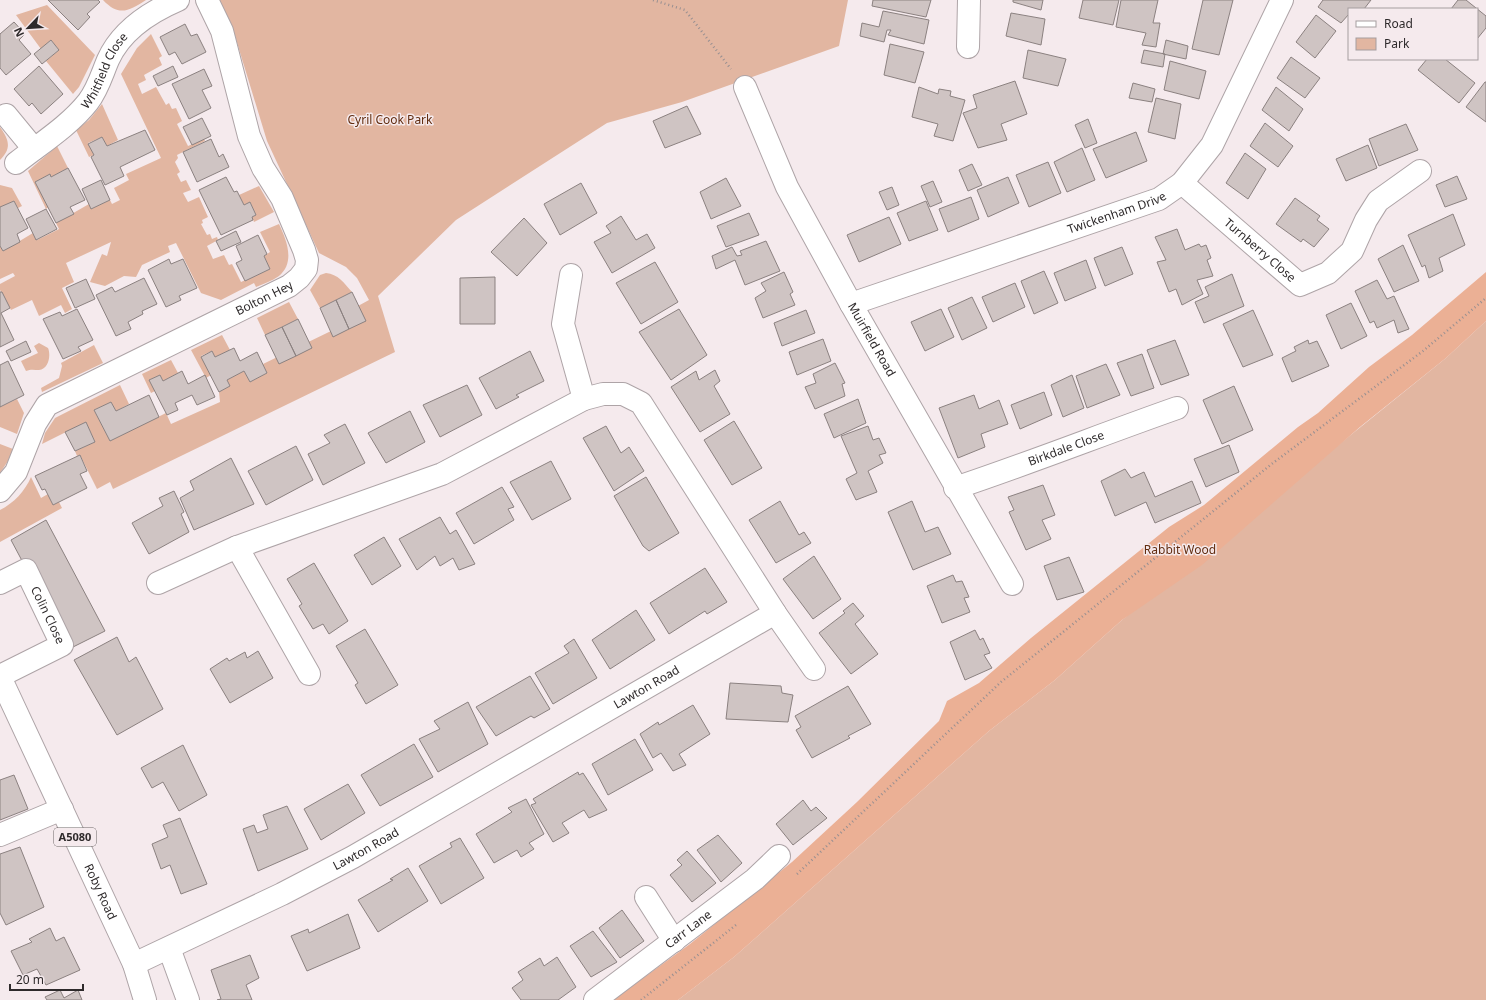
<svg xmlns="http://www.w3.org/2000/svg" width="1486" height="1000" font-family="'Noto Sans',sans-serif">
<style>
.green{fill:#e2b6a1}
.forest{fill:#ebb095}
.building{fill:#cfc4c3;stroke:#8b8180}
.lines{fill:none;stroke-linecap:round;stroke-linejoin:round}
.street-casing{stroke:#aea4a7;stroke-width:24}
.primary-casing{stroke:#aea4a7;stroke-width:24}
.path{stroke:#978f91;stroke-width:2.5;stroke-dasharray:1 3;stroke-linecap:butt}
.street{stroke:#fff;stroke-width:22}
.primary{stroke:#fff;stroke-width:22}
.labels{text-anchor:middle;stroke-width:3;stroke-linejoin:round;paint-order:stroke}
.shield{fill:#f5eaed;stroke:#6a6465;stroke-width:1}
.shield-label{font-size:11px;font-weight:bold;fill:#2e2a2b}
.street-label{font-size:12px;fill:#2e2a2b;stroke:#f5eaed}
.park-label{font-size:12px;fill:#622d10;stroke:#f5eaed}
</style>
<rect width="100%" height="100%" fill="#f5eaed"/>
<path class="green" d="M103 0H146C129 11 119 17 103 0Z
M219 0H848L839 46 682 102 607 123 456 220 378 296 395 352 113 489 110 482 97 489 80 455 77 456 75 451 95 442 86 422 42 444 45 433 55 418 120 385 129 404 116 411 111 402 94 410 110 441 166 413 171 424 220 402 219 392 230 386 227 380 244 371 250 382 267 373 263 364 331 331 358 306 369 300 357 278 346 267 319 253 267 141 235 36Z
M47 5 95 55 79 87 73 94 46 61 59 50 51 40 41 49 16 15Z
M151 34 162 56 159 58 162 65 144 75 146 80 138 84 142 94 156 87 166 105 169 103 172 109 176 108 182 121 177 124 188 146 204 139 205 141 177 155 178 158 175 162 180 172 177 174 181 182 186 180 191 190 183 193 188 202 199 197 208 217 202 220 203 223 201 224 207 235 210 234 212 239 217 237 218 240 207 246 213 259 224 255 229 265 232 264 241 282 270 269 264 256 270 252 260 232 279 224C286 239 296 262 279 276 272 281 263 284 256 287L254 283 221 300 201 293 176 243 168 246 170 252 142 265 136 277 124 276 105 286 90 282 102 254 107 256 111 242 66 263 74 282 62 288 72 309 65 313 61 305 39 316 32 300 11 310 0 290V284L15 276 13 273 0 279V246L3 251 33 233 37 240 59 229 56 223 89 204 91 209 110 200 112 204 120 200 114 188 129 180 126 174 161 158 121 74 137 48Z
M102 104 118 140 107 146 102 137 88 143 94 155 89 157 76 130 89 120Z
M0 127C9 140 12 148 0 160Z
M57 146 68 168 51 177 50 174 35 182 49 207 46 209 28 171Z
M0 185 12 188 22 206 18 208 14 201 0 208Z
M259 186 274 212 254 222 252 217 256 215 250 202 244 205 239 195Z
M326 273C338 274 344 283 352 292L320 308 310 290 320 275Z
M289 302 298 319 265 335 257 318Z
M1486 321V1000H678L734 957 989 731 1055 680 1122 620 1446 358Z
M222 335 230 350 215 357 212 351 201 356 211 375 206 378 191 350Z
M39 343 48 348C51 355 49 369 39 370 34 370 31 369 26 371L21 361 38 353 34 346Z
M94 345 103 363 42 392 41 388 59 378 62 366 61 363Z
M171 360 178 373 163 381 160 375 149 380 155 391 151 393 142 374Z
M17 399 24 413 17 434 0 427V407Z
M0 444 13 449 8 461 0 473Z
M31 477 41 498 48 494 53 505 59 502 62 508 0 542V510C14 503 25 491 31 477Z"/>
<path class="forest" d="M1486 272V321L1446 358 1360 427 1202 565 1122 620 1055 680 989 731 734 957 678 1000H613L690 944 792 862 857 802 939 721 947 701 979 683 1031 638 1169 527 1204 505 1298 427 1318 413 1369 367 1412 335Z"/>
<path class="building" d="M48 0H98L100 2 87 14 90 17 78 30Z
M873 0H931L926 17 872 6Z
M1013 0H1043L1041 10 1013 2Z
M1083 0H1119L1113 25 1079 18Z
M1121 0H1158L1153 23H1160L1156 47 1142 45 1146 33 1116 27Z
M1203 0H1233L1219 55 1192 49Z
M1323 0H1371L1364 9H1349V14L1341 23 1318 7Z
M1458 0H1466L1486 16V28L1477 39V9H1451Z
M883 11 929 20 924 44 888 35 891 30H887L884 42 860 36 862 23 879 27Z
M1011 13 1045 19 1041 45 1006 36Z
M1316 15 1336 31 1315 58 1296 42Z
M14 22 25 34 19 40 31 54 6 75 0 68V34Z
M185 24 191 36 197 34 206 52 182 64 175 52 169 55 160 37Z
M51 40 59 50 42 64 34 54Z
M1166 40 1188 46 1186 59 1163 54Z
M890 44 924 52 915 83 884 75Z
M1028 50 1066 59 1058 86 1023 78Z
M1144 50 1165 54 1163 67 1141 63Z
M1291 57 1320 78 1305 98 1277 78Z
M1427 59H1445L1475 83 1459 103 1418 70Z
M1170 61 1206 71 1199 99 1164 90Z
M39 66 63 94 41 114 32 103 29 106 14 89Z
M173 66 178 77 158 86 153 76Z
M204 69 212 86 202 90 211 108 189 119 172 84Z
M1015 81 1027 114 1001 124 1007 140 978 148 963 113 977 108 973 95Z
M1485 82H1486V122L1466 107Z
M1133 83 1155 89 1152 102 1129 98Z
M919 87 938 94 939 89 951 91 950 96 965 100 953 141 934 136 938 124 912 117Z
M1276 87 1303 109 1289 131 1262 110Z
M1156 98 1181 104 1175 139 1148 132Z
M687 106 701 134 665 148 653 121Z
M202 118 211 136 192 145 183 127Z
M1088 119 1097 143 1085 148 1075 125Z
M1265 123 1293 146 1278 167 1250 146Z
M1406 124 1418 150 1379 166 1369 139Z
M145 130 155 150 120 167 124 176 105 185 91 157 94 155 88 144 102 137 107 146Z
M1136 132 1147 161 1106 178 1093 149Z
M211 139 219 157 223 154 229 167 197 182 183 152Z
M1368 145 1377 168 1346 181 1336 159Z
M1082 148 1095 180 1067 192 1054 162Z
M1245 153 1266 169 1248 199 1226 183Z
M1048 162 1061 193 1029 207 1016 175Z
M972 164 982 185 968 191 959 170Z
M68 168 85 200 70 207 74 214 56 223 35 182 50 174 51 177Z
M1457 176 1467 199 1445 207 1436 185Z
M226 177 234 192 237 191 244 205 250 202 256 215 252 217 253 220 221 235 199 190Z
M1008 177 1019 203 988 217 977 190Z
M726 178 741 206 711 219 700 192Z
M101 180 110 200 91 209 82 189Z
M933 181 942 202 930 207 921 186Z
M581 183 597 213 560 235 544 204Z
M892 187 899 205 887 210 879 192Z
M971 197 979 219 948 232 939 209Z
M1295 198 1320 216 1317 220 1329 229 1314 247 1303 239 1301 242 1276 224Z
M14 201 28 228 17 234 20 242 3 251 0 246V207Z
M926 201 938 230 909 241 897 213Z
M46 209 57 229 36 240 26 219Z
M749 213 759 235 726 247 717 226Z
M1453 214 1465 245 1439 258 1443 271 1429 278 1425 265 1422 267 1408 235Z
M621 216 636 240 647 234 655 248 612 273 594 242 611 233 606 226Z
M889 217 901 244 859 262 847 235Z
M524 218 547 243 517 276 491 252Z
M1177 229 1185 250 1199 244 1201 247 1206 245 1211 258 1207 260 1213 276 1197 280 1203 294 1182 305 1176 289 1169 292 1157 262 1166 260 1155 237Z
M236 231 241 242 221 251 216 241Z
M258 235 267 254 264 256 270 269 245 281 236 263 242 260 236 246Z
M766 241 780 271 745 285 735 260 716 269 712 256 732 247 737 256 742 255 740 251Z
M1403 245 1419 281 1394 292 1378 259Z
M1122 247 1133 274 1105 286 1094 258Z
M169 259 171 264 183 259 197 288 179 296 181 300 166 307 148 270Z
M1086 260 1096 288 1065 301 1054 273Z
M655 262 678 302 641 324 616 283Z
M1044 271 1058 303 1034 314 1021 281Z
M784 272 793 292 790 294 795 305 763 318 755 298 766 291 761 283Z
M1232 274 1244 306 1204 323 1195 302 1209 296 1205 287Z
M495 277V324H460V278Z
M144 278 157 304 142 311 143 314 128 322 131 329 116 336 96 295 112 287 115 292Z
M86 279 95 299 75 308 66 288Z
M1377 280 1387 299 1394 296 1409 329 1398 333 1394 320 1377 328 1374 321 1370 323 1355 291Z
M1015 283 1025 307 993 322 982 297Z
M0 292H2L10 308 1 313 14 340 0 347Z
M352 292 366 321 349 329 336 300Z
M972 297 987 328 962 340 948 308Z
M336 300 349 329 333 337 320 308Z
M1351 303 1367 336 1341 349 1326 315Z
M77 309 93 340 78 347 81 351 63 359 43 319 60 312 62 316Z
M679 309 707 355 671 380 639 332Z
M941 309 954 337 925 351 911 322Z
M806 310 815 333 782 346 774 323Z
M1253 310 1273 355 1243 367 1223 324Z
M298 319 312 348 296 356 282 327Z
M282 327 296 356 279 364 265 335Z
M823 339 831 361 797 375 789 352Z
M1175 340 1189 375 1161 385 1147 350Z
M1308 340 1309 344 1317 341 1329 366 1292 382 1282 358 1296 351 1294 347Z
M26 341 31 352 11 361 6 351Z
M234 348 240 361 257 352 267 373 250 382 244 371 227 380 230 386 219 392 201 357 212 351 215 357Z
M530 351 544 381 516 395 519 397 496 409 479 378Z
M1142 354 1154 388 1131 396 1117 363Z
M8 361 24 395 0 407V365Z
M835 363 845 383 842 384 845 396 815 409 805 387 816 383 813 374Z
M1106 364 1120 395 1087 408 1076 376Z
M715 370 720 381 714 386 730 414 700 432 671 387 696 371 699 380Z
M182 371 188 384 205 375 215 397 197 405 192 395 175 403 178 410 167 415 149 380 160 375 163 381Z
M1072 375 1084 408 1063 417 1051 385Z
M467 385 482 415 440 437 423 405Z
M1234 386 1253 430 1222 444 1203 400Z
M1044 392 1052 415 1020 429 1011 405Z
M149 395 159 417 110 441 94 410 111 402 116 411Z
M974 395 979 409 999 400 1008 424 981 434 985 447 958 458 939 408Z
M858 399 866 423 834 438 824 414Z
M410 411 425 442 386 463 368 433Z
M734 421 762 468 732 485 704 440Z
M86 422 95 442 75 451 65 432Z
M345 424 365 463 323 485 308 454 330 443 324 435Z
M606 426 621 453 629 447 644 471 614 491 583 438Z
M868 426 873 440 879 438 886 453 879 455 883 463 868 471 877 492 856 500 846 479 857 473 841 436Z
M1229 445 1239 472 1206 487 1194 459Z
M296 446 313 480 266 505 248 471Z
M80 455 87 471 80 474 87 488 53 505 45 489 42 490 35 476Z
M231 458 254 504 194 530 180 498 194 490 190 481Z
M551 461 571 499 532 520 510 482Z
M1125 469 1131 478 1144 472 1155 497 1192 481 1201 503 1155 523 1146 502 1115 516 1101 481Z
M646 477 679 533 649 551 643 546 614 496Z
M1043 485 1055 515 1042 520 1051 539 1026 550 1009 512 1014 510 1008 497Z
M502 487 514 507 508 509 514 520 474 544 456 513Z
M174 491 184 512 181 514 189 532 149 554 132 523 163 506 159 498Z
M780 501 799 535 804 532 811 543 776 563 749 520Z
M912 501 925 532 938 527 951 554 913 570 888 512Z
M440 517 450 534 456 530 475 564 459 570 453 558 440 566 435 556 417 570 399 539Z
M46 520 105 631 69 649 11 540Z
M384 537 401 566 372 585 354 555Z
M814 556 841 599 813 619 783 579Z
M1069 557 1084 592 1057 600 1044 566Z
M314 563 348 621 329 634 323 624 313 629 299 606 302 604 287 579Z
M705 568 727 602 707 614 705 611 669 634 650 603Z
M953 575 956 582 962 581 969 597 964 598 970 612 942 623 927 586Z
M853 603 864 616 855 624 878 654 851 674 819 633 845 613 843 611Z
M636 610 655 640 610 669 592 640Z
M365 629 398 685 366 704 355 685 358 683 336 646Z
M975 630 980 640 983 638 990 653 984 655 992 668 965 680 950 642Z
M117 637 129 662 136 657 163 709 117 735 74 660Z
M574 639 597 678 553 704 535 673 569 653 564 646Z
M258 651 273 678 230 703 210 669 227 658 229 661 245 652 247 658Z
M530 676 550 709 534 718 531 716 496 736 476 707Z
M730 683 781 686 782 693 793 695 788 722 726 719Z
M848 686 871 724 848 736 850 738 812 758 796 730 801 727 795 716Z
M468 702 488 744 438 772 419 739 440 729 434 721Z
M693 705 710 734 679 754 686 765 673 771 661 753 653 758 640 734 658 722 659 725Z
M635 739 653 770 608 795 592 764Z
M414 744 433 777 380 806 361 775Z
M183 745 207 795 179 811 163 782 152 788 141 768Z
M578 772 579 775 583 773 607 810 589 818 584 810 562 823 569 833 553 842 531 805 536 803 533 799Z
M14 775 28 809 0 820V780Z
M348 784 365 813 321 840 304 809Z
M526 799 544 834 529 843 534 849 521 857 517 850 494 863 476 834 512 812 508 808Z
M803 800 811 811 816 807 827 818 793 845 776 824Z
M287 806 308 849 258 871 243 829 254 825 257 833 268 829 263 815Z
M180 818 207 884 181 894 170 865 161 869 152 844 168 837 163 825Z
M718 835 742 863 721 882 697 850Z
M460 838 484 878 441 904 419 866 452 847 450 843Z
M20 847 44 907 6 925 0 913V854Z
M687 851 716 883 692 902 670 875 682 865 677 860Z
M408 868 428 901 378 932 358 900 393 880 390 879Z
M622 910 644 941 620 958 599 928Z
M348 914 360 948 307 971 291 936 308 929 309 933Z
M50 928 56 941 64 937 80 970 46 985 37 969 23 975 11 951 32 942 29 939Z
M593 931 617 962 591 977 570 946Z
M250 955 259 978 246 985 252 1000H217L221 999 211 970Z
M557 957 576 987 558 1000H521L512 988 523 980 518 972 540 958 544 966Z
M60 990 64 998 78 990 82 1000H47L45 997Z"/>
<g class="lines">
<defs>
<g id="street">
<path d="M968 47 969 0"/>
<path id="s1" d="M745 87 787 187 851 304 1012 584"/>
<path d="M6 115 34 149"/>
<path id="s2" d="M16 163C40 144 69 126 88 102 98 89 102 74 108 60 121 31 150 12 178 0"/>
<path id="s3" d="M1182 183 1300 285 1328 273 1352 251 1366 220 1378 201 1420 171"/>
<path id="s4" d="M851 304 1159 199 1182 183 1212 145 1282 0"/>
<path id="s5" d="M955 488C1030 463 1103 434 1177 408"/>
<path id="s6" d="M0 491 16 472 35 424 47 405 289 286 299 278 306 269 307 260 304 250 282 198 263 168 249 136 222 31 207 0"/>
<path d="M237 547 309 674"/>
<path id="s7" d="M0 583 26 570 62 645 0 676"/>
<path d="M158 583 237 547 442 474 584 399"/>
<path d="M775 613 814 669"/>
<path d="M0 835 62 809"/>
<path d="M646 897 674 941"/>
<path d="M169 948 188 1000"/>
<path id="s8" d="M134 964 282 894 353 857 775 613 641 403 623 394H603L584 399 563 324 571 275"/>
<path id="s9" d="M595 1000 755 879 779 856"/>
</g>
<g id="primary">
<path id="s10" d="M0 677 134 964 145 1000"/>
</g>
</defs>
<use href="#street" class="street-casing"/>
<use href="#primary" class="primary-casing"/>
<path class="path" d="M653 0 685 10 731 69
M797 874 1001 682 1273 463 1423 351 1486 298
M641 1000 736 925"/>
<use href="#street" class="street"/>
<use href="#primary" class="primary"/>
</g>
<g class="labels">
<rect class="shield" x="54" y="828" width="42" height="18" rx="3"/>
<g class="shield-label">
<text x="75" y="841">A5080</text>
</g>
<g class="street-label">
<text dy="4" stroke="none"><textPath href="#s2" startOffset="130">Whitfield Close</textPath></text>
<text dy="4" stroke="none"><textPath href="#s4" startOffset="281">Twickenham Drive</textPath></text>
<text dy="4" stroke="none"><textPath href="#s3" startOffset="103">Turnberry Close</textPath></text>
<text dy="4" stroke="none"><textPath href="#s6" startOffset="341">Bolton Hey</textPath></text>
<text dy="4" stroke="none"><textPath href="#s1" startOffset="283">Muirfield Road</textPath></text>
<text dy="4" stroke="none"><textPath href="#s5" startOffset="118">Birkdale Close</textPath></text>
<text dy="4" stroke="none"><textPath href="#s7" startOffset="79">Colin Close</textPath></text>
<text dy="4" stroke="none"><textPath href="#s8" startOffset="583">Lawton Road</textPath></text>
<text dy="4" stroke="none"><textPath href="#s8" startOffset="259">Lawton Road</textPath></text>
<text dy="4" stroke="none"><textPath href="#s10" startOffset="237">Roby Road</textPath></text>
<text dy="4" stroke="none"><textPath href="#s9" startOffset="117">Carr Lane</textPath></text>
</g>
<g class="park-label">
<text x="390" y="124">Cyril Cook Park</text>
<text x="1180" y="554">Rabbit Wood</text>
</g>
</g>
<rect x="1348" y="8" width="130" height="52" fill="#f5eaed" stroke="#a59d9f"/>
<rect x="1356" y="21" width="20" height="6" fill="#ffffff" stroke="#a59d9f"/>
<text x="1384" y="28" font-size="12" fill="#2e2a2b">Road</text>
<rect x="1356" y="38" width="20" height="12" fill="#e2b6a1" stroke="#a59d9f"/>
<text x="1384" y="48" font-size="12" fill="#2e2a2b">Park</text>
<g transform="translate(28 28) rotate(245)" stroke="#f5eaed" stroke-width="3" paint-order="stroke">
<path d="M0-3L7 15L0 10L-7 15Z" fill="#2e2a2b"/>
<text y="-6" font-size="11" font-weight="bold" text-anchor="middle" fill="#2e2a2b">N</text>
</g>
<path d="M10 984v6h73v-6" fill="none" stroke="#2e2a2b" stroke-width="2"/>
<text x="16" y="984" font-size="12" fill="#2e2a2b" stroke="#f5eaed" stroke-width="3" paint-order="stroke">20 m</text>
</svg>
